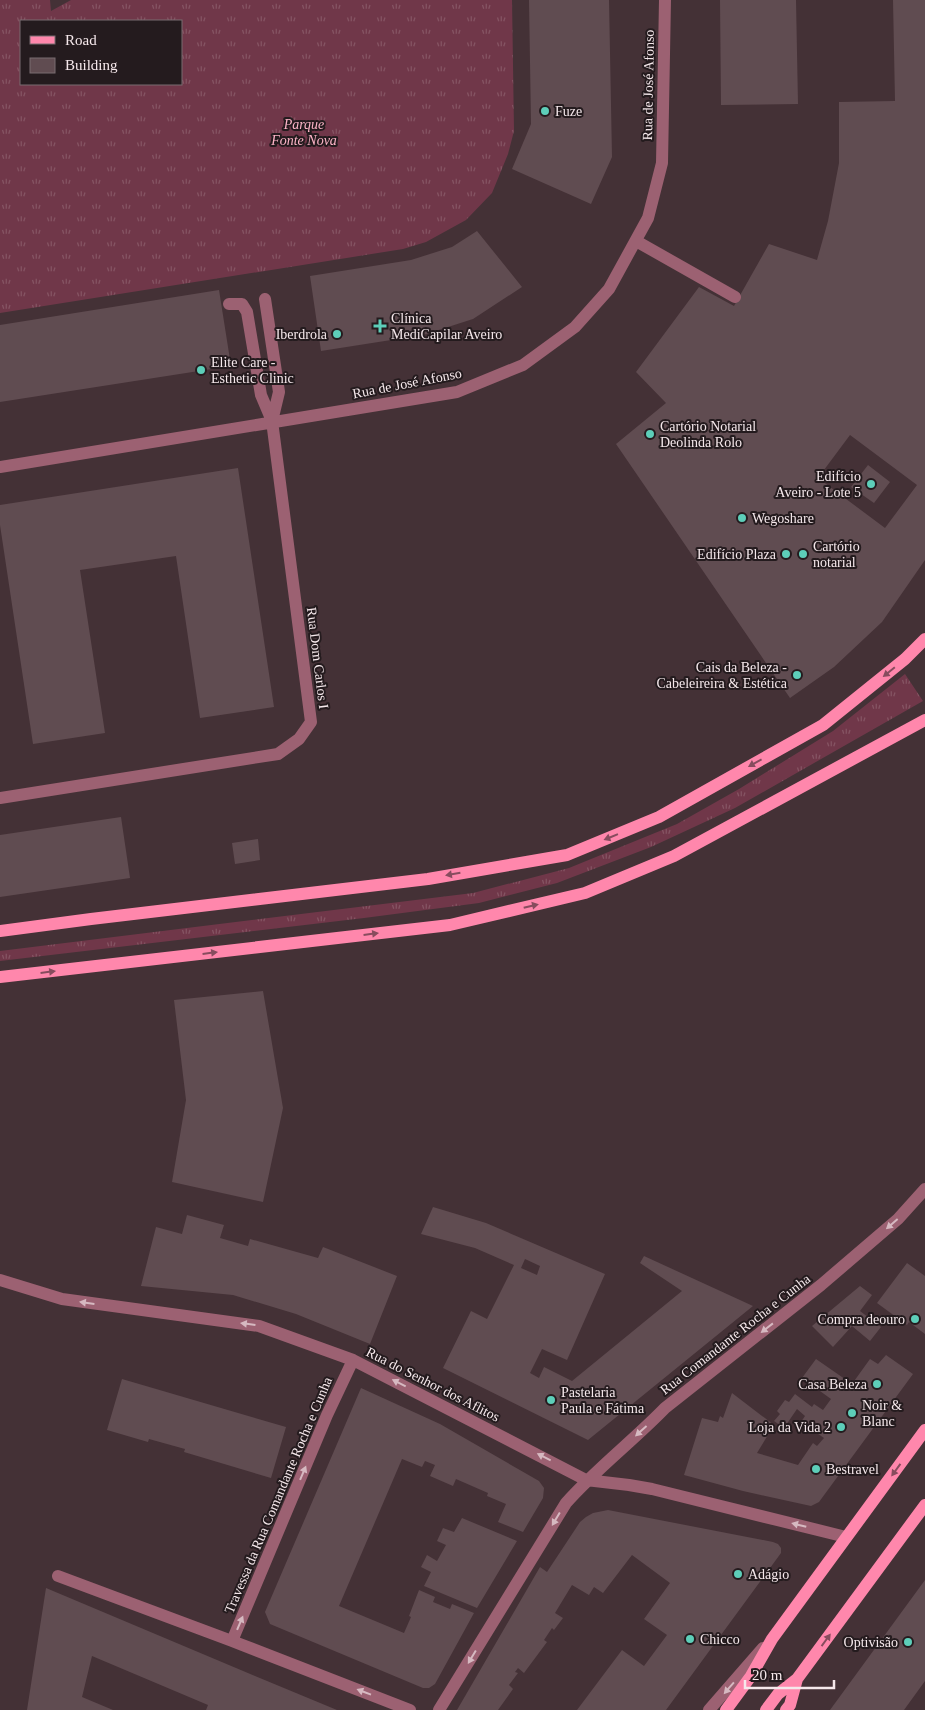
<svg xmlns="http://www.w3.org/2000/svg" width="925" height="1710" font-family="Georgia,serif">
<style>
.grass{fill:url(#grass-tufts);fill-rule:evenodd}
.building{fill:#604c51;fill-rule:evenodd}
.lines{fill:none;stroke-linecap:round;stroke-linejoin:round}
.minor{stroke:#9c6172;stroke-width:12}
.major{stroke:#ff87ac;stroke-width:12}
.oneway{fill:#874c5e}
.oneway2{fill:#d6b9c1}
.poi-dot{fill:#5dceb9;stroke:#241b1e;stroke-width:2}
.labels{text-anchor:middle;stroke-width:4;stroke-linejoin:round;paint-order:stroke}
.street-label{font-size:14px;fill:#f5e8eb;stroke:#241b1e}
.poi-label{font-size:14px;fill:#f5e8eb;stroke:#241b1e;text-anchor:start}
.park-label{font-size:14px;font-style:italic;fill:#fcb4c7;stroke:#241b1e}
</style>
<defs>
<pattern id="grass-tufts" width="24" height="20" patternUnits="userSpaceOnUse" patternTransform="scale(1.25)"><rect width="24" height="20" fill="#703749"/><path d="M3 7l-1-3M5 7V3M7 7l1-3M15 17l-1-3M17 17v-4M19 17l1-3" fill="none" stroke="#855463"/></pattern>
</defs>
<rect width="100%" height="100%" fill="#443136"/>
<path class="grass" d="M0 0H50L51 11 71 0H512L514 131 508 154 492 193 466 220 426 242 403 249 0 313ZM181 21V84H21V21Z
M905 674 923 701 735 808 651 847 557 883 479 903 364 918 0 961V951L473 893 569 868 677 824 739 789 833 731Z"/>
<path class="building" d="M529 0H609L612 157 591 204 512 169 531 124Z
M720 0H796L798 104 721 105Z
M893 0H925V560L882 622 834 667 790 698 616 444 666 403 636 372 699 287 734 306 769 244 817 260 828 221 839 163V102L895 101ZM850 435 917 485 885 528 818 478Z
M477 231 522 287 473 319 423 335 321 351 310 276 411 260 452 247Z
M219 290 231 366 0 402V325Z
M868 465 890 482 874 503 851 487Z
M238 468 274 707 200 718 176 556 80 570 105 733 33 744 0 525V505Z
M121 817 130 878 0 897V835Z
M258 839 260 860 235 864 232 843Z
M263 991 283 1108 263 1202 172 1182 186 1100 174 1000Z
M433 1207 486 1223 605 1274 567 1360 542 1349 530 1373 539 1378 544 1367 572 1381 682 1291 640 1263 644 1256 753 1306 588 1440 443 1368 471 1311 487 1319 514 1265 475 1248 421 1234ZM525 1259 540 1266 537 1275 521 1268Z
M187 1215 224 1225 220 1238 248 1246 250 1239 318 1258 323 1247 397 1276 370 1344 296 1314 233 1295 141 1286 156 1227 182 1234Z
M907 1263 925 1276V1334L909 1322 907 1325 877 1303Z
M860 1286 872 1295 860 1311 881 1327 870 1341 852 1326 833 1347 812 1326Z
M886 1355 913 1374 819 1502 811 1506 743 1491 684 1475 702 1418 718 1422 720 1416 723 1418 732 1393 774 1425 757 1453 798 1465 813 1443 817 1446 824 1438 801 1422 805 1416 797 1409 784 1428 774 1421 780 1414 777 1411 785 1400 789 1402 795 1394 812 1407 814 1404 823 1410 831 1399 802 1378 816 1359 852 1384 870 1359 878 1364Z
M122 1379 286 1427 271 1478 184 1452 185 1449 149 1439 148 1442 107 1430Z
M361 1388 440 1424 539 1481 544 1488 543 1498 523 1532 498 1522 506 1504 487 1496 488 1493 456 1479 453 1486 430 1476 435 1465 425 1461 422 1467 402 1459 339 1606 404 1633 411 1617 409 1616 419 1590 435 1597 433 1602 450 1609 452 1604 474 1613 435 1684 429 1688H423L270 1624 265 1612Z
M608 1510 773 1542 778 1544 781 1548V1553L666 1710H577L622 1650 644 1666 667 1635 644 1619 670 1583 632 1555 603 1593 594 1587 589 1595 572 1585 555 1613 563 1618 554 1630 552 1628 544 1640 547 1642 524 1673 518 1668 515 1672 518 1673 509 1685 513 1689 498 1710H457L540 1567 547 1572 580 1522 586 1517 593 1513Z
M462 1518 517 1541 477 1608 424 1586 431 1572 421 1567 427 1555 437 1561 446 1545 437 1541 443 1528 454 1532Z
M925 1580V1681L904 1710H830Z
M46 1588 255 1676 337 1710H206L208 1705 92 1656 82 1697 113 1710H27Z"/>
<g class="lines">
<path class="minor" d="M636 241 735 297
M265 299 279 392 272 421
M0 467 457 392 523 365 575 327 609 289 648 218 662 163 665 0
M0 798 278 754 299 739 311 722 272 421 261 395 247 312 242 304H229
M0 1280 62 1299 259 1326 353 1360 586 1480 629 1485 652 1489 846 1537
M353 1360 327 1415 232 1641 410 1710
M58 1576 232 1641
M439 1710 566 1503C596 1469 633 1441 665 1408L821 1285 898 1219 925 1189
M709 1710 763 1648"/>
<path class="major" d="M0 931 91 919 428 879 567 855 659 817 823 725 905 659 925 639
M0 977 450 925 585 893 674 856 925 720
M726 1710 751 1676 772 1639 925 1430
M766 1710 778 1694 797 1679 925 1505
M786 1710 790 1705 797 1679"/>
</g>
<defs><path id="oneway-solid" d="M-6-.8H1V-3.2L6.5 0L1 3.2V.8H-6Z" transform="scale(1.25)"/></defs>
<g class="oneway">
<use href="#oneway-solid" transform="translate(889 672) rotate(141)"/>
<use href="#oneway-solid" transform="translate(755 763) rotate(151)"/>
<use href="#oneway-solid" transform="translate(611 837) rotate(158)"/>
<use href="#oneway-solid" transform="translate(453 874) rotate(170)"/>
<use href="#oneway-solid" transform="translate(531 906) rotate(-13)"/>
<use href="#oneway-solid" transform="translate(371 934) rotate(-7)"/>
<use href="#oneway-solid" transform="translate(210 953) rotate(-7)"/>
<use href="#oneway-solid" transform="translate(48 972) rotate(-7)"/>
<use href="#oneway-solid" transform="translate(896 1470) rotate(126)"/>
<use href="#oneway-solid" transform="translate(826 1640) rotate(-54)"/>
</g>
<g class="oneway2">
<use href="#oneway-solid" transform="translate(892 1224) rotate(139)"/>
<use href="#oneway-solid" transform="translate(87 1303) rotate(-172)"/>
<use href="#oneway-solid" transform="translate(248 1324) rotate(-173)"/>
<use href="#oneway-solid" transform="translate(767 1328) rotate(142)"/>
<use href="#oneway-solid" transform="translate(399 1383) rotate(-153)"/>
<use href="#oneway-solid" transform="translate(641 1431) rotate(138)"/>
<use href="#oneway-solid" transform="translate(544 1457) rotate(-153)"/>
<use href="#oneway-solid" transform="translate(303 1473) rotate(-67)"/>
<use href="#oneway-solid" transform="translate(556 1519) rotate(121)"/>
<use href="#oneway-solid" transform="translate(799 1525) rotate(-166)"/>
<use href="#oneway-solid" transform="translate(240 1623) rotate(-67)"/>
<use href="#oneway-solid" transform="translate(472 1657) rotate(121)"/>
<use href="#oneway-solid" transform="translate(729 1688) rotate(131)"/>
<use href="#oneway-solid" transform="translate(364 1692) rotate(-159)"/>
</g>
<g class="poi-dot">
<circle cx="545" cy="111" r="5"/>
<path d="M377.5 318.5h5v5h5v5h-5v5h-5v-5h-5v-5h5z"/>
<circle cx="337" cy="334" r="5"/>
<circle cx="201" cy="370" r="5"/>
<circle cx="650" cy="434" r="5"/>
<circle cx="871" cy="484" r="5"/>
<circle cx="742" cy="518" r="5"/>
<circle cx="786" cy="554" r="5"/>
<circle cx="803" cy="554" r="5"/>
<circle cx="797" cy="675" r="5"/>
<circle cx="915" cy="1319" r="5"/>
<circle cx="877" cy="1384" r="5"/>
<circle cx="551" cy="1400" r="5"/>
<circle cx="852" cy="1413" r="5"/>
<circle cx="841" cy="1427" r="5"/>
<circle cx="816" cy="1469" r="5"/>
<circle cx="738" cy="1574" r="5"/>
<circle cx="690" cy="1639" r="5"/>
<circle cx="908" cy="1642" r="5"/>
</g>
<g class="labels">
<g class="street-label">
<text transform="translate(648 85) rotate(-89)" y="5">Rua de José Afonso</text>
<text transform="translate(407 383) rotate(-11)" y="5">Rua de José Afonso</text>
<text transform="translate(318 658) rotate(83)" y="5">Rua Dom Carlos I</text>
<text transform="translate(735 1334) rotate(-38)" y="5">Rua Comandante Rocha e Cunha</text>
<text transform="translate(433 1384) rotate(27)" y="5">Rua do Senhor dos Aflitos</text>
<text transform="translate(278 1495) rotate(-67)" y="5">Travessa da Rua Comandante Rocha e Cunha</text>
</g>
<g class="poi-label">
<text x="555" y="116">Fuze</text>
<text x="391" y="323">Clínica<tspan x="391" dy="16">MediCapilar Aveiro</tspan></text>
<text x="327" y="339" text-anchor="end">Iberdrola</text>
<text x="211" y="367">Elite Care -<tspan x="211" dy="16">Esthetic Clinic</tspan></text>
<text x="660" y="431">Cartório Notarial<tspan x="660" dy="16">Deolinda Rolo</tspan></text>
<text x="861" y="481" text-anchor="end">Edifício<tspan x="861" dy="16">Aveiro - Lote 5</tspan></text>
<text x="752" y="523">Wegoshare</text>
<text x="813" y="551">Cartório<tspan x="813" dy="16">notarial</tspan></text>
<text x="776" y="559" text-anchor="end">Edifício Plaza</text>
<text x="787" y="672" text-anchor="end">Cais da Beleza -<tspan x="787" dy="16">Cabeleireira &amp; Estética</tspan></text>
<text x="905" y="1324" text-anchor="end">Compra deouro</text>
<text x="867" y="1389" text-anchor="end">Casa Beleza</text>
<text x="561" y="1397">Pastelaria<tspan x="561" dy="16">Paula e Fátima</tspan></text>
<text x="862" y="1410">Noir &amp;<tspan x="862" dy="16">Blanc</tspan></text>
<text x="831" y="1432" text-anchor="end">Loja da Vida 2</text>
<text x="826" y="1474">Bestravel</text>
<text x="748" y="1579">Adágio</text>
<text x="700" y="1644">Chicco</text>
<text x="898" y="1647" text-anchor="end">Optivisão</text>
</g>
<g class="park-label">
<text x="304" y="129">Parque<tspan x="304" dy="16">Fonte Nova</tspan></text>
</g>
</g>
<rect x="20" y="20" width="162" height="65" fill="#241b1e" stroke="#786d70"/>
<rect x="30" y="36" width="25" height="8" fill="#ff87ac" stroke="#786d70"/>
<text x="65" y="45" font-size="15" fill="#f5e8eb">Road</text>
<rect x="30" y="58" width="25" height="15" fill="#604c51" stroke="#786d70"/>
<text x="65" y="70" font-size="15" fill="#f5e8eb">Building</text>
<path d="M745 1680v8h89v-8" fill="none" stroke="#f5e8eb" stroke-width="2.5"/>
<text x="752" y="1680" font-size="15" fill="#f5e8eb" stroke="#241b1e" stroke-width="4" paint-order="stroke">20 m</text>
</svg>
